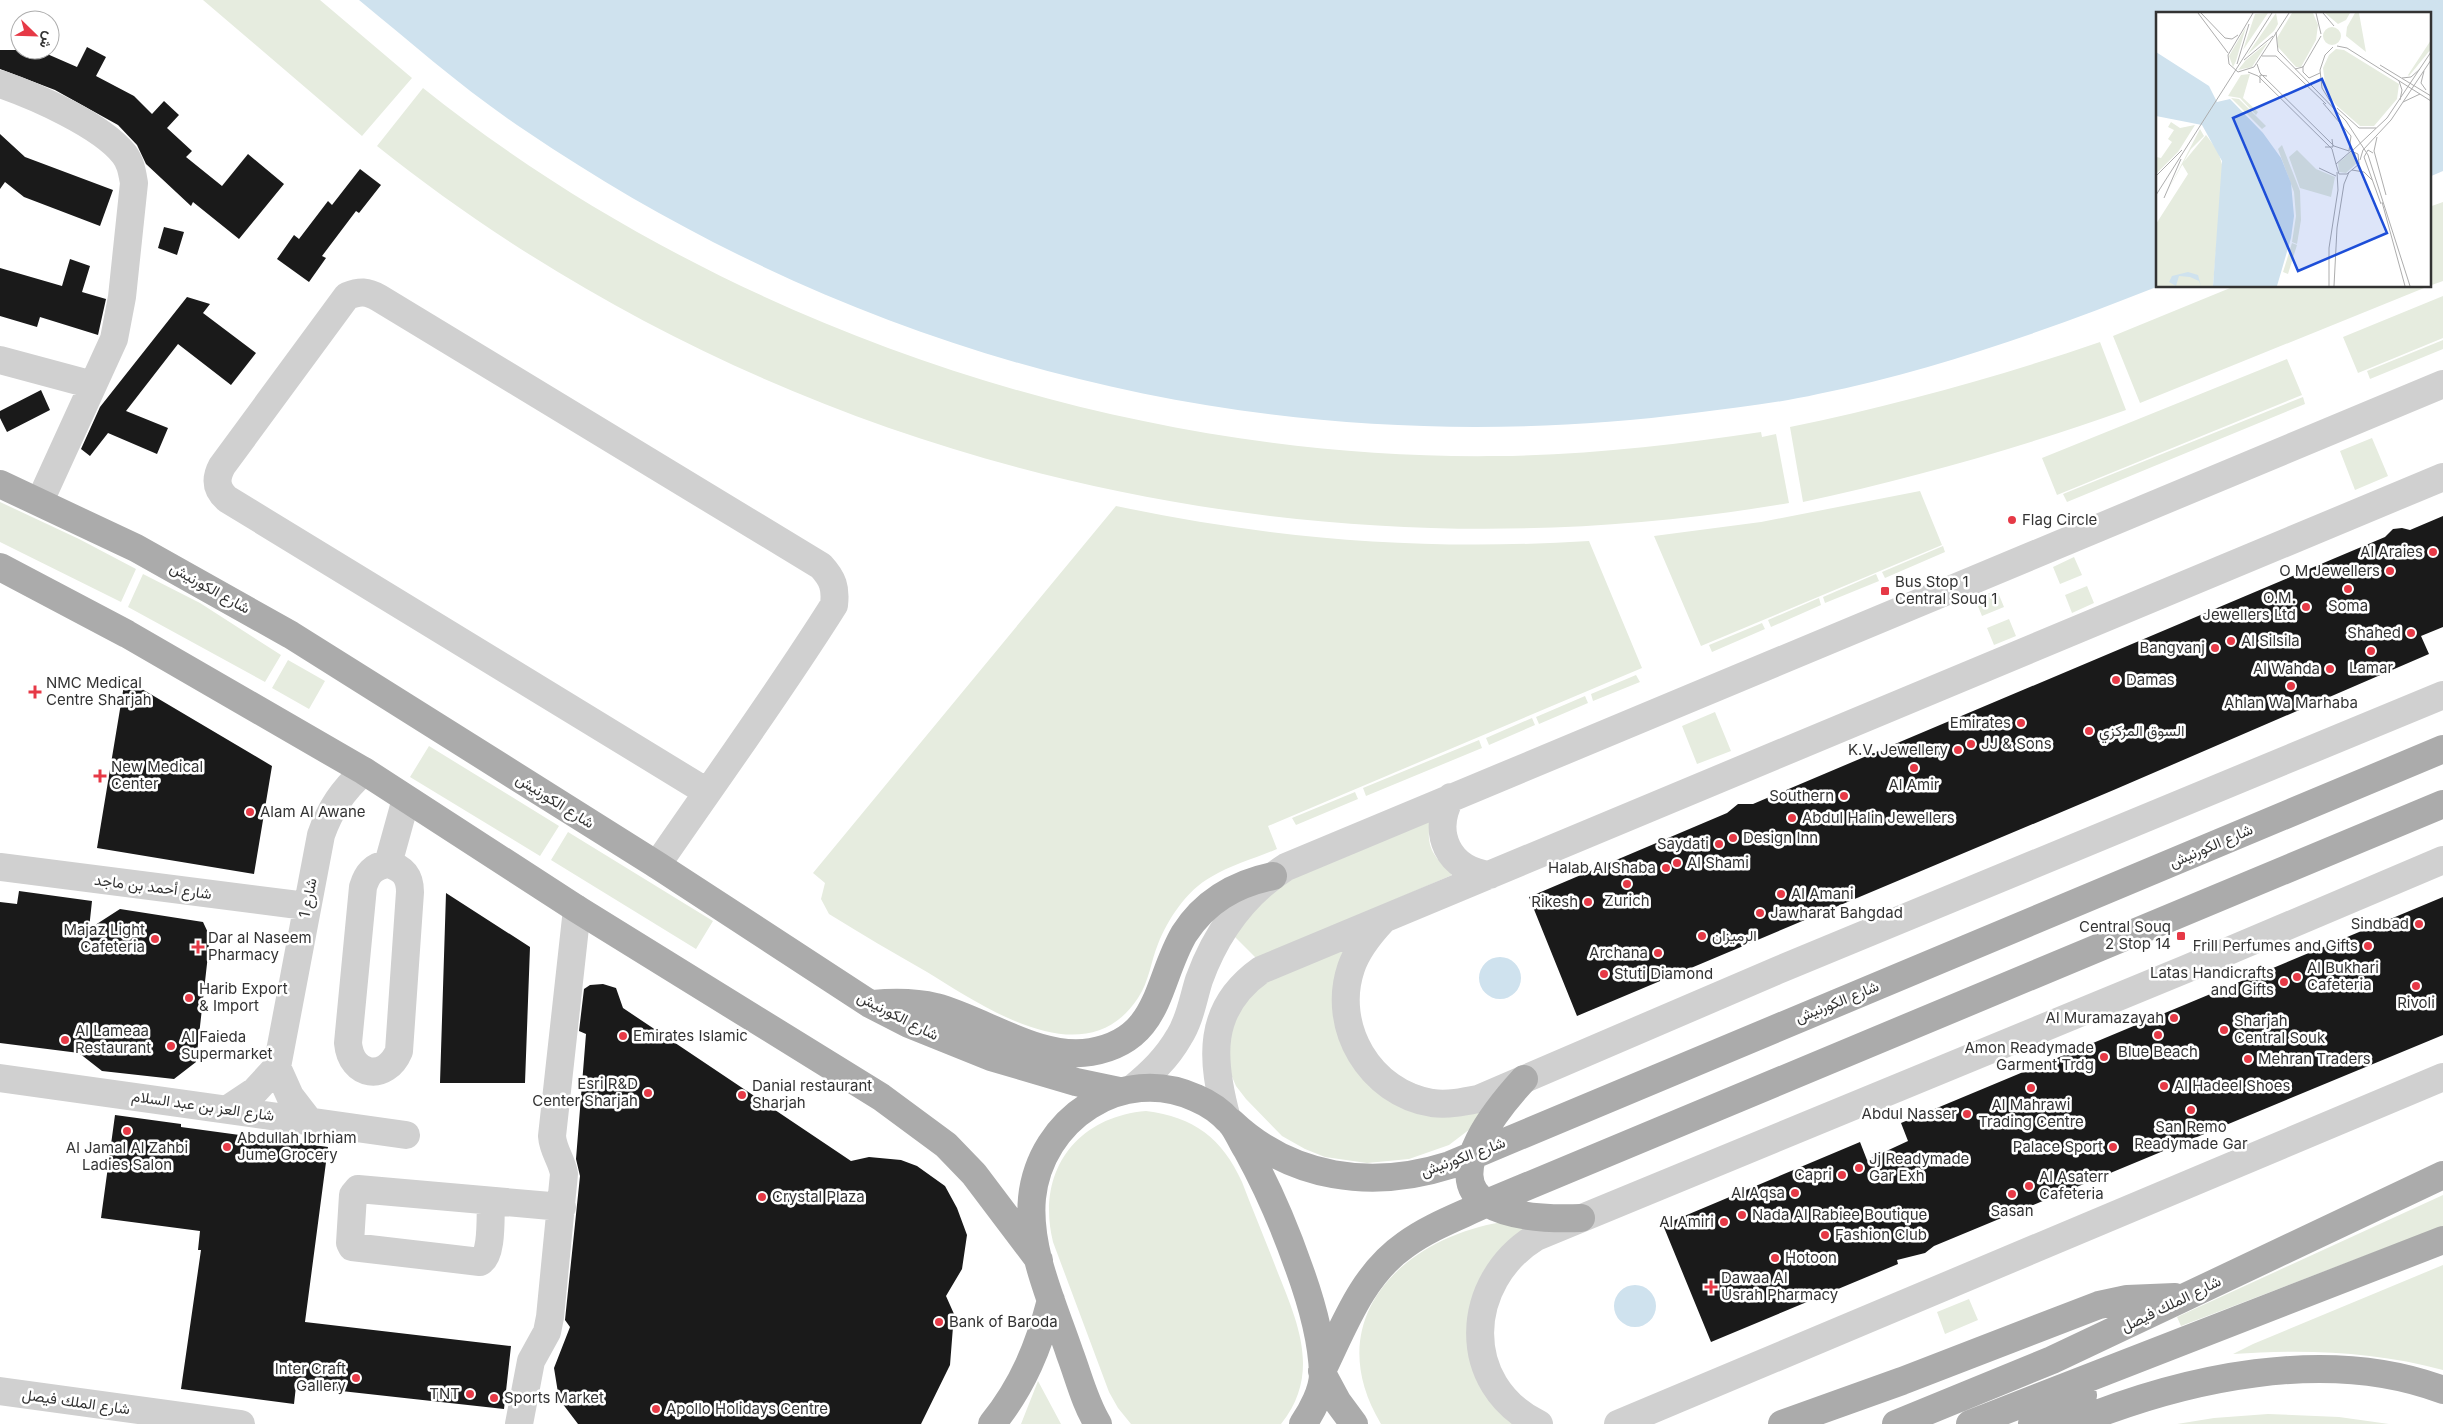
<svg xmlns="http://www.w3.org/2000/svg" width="2443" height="1424" font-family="Inter,Vazirmatn,sans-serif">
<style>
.green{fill:#e6ecdf}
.water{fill:#cfe2ee}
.building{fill:#1a1a1a}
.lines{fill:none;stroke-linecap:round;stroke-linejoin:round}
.minor{stroke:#d0d0d0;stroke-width:28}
.major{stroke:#ababab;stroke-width:28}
.poi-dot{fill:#e63946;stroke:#fff;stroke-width:2}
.labels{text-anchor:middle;stroke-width:5;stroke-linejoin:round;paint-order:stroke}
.poi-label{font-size:15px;fill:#333;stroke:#fff;text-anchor:start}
.street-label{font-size:15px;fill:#333;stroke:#fff}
.inset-road{fill:none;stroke:#adadad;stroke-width:1}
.view{fill:#1d4ed8;fill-opacity:0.15;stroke:#1d4ed8;stroke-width:2.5}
.inset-edge{fill:none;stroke:#333;stroke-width:2.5}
</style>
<rect width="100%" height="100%" fill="#fff"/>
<path class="green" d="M203 0H320L412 78 362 136Z
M423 88C720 325 1119 461 1498 456 1587 455 1674 445 1761 432L1762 437 1776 434 1789 503C1293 588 772 461 377 146Z
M2443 202V281L2429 286V207Z
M2235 286H2429L2140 403 2113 336Z
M2443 296V338L2358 373 2343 337Z
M2443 340V349L2370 379 2367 371Z
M2100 342 2126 410C2020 448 1913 478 1803 502L1790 427C1896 405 1998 377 2100 342Z
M2287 359 2302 395 2057 495 2042 458Z
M2303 397 2305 404 2067 502 2063 494Z
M2372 438 2388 476 2355 490 2340 451Z
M1920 491 1942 545 1701 646 1654 536 1761 522Z
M0 502 79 539 136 569 121 602 0 542Z
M1116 506C1277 540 1425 551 1589 541L1642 668 1268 826 1277 849C1256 858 1231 865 1211 877 1186 891 1168 919 1158 944 1151 961 1149 982 1138 998 1086 1078 984 1007 927 972 894 953 861 934 829 914L821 899 825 883 813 873Z
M1943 546 1945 552 1885 578 1882 572Z
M2074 557 2082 575 2060 584 2053 567Z
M143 574 200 603 281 655 265 682 128 607Z
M1876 574 1879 581 1825 603 1823 597Z
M2087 586 2094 603 2072 613 2065 595Z
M1997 590 2004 607 1982 616 1975 599Z
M1819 598 1821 605 1771 627 1768 620Z
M2009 619 2016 636 1994 645 1987 628Z
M1762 623 1765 629 1712 652 1709 645Z
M288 660 325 681 309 709 272 688Z
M1636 675 1640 682 1593 701 1591 694Z
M1585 696 1588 703 1539 724 1536 717Z
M1715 712 1731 751 1697 764 1682 726Z
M1532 718 1535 725 1489 745 1486 738Z
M1479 740 1482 748 1366 796 1363 788Z
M429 746 559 826 540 856 410 777Z
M1355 792 1358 799 1296 825 1292 818Z
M1429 821C1431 827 1428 831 1429 838 1430 855 1443 864 1452 875L1257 959 1232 934 1263 899 1299 874Z
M568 832 713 921 696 949 551 860Z
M1344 950 1347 1055 1481 1112 1470 1129 1449 1145 1409 1159 1367 1163 1325 1157 1305 1149 1282 1136 1246 1099 1236 1086 1230 1072 1229 1026 1253 990 1277 976Z
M1146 1111C1194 1117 1222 1138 1242 1182 1253 1211 1265 1239 1276 1268 1297 1321 1322 1373 1281 1424H1131L1118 1408 1109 1392 1053 1242C1036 1173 1075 1117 1146 1111Z
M2443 1195V1226L2181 1326 2177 1317Z
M1502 1222 1528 1228 1486 1268 1478 1283 1468 1316V1333L1517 1424H1381C1319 1321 1400 1239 1502 1222Z
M2443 1265V1370C2374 1351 2303 1349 2233 1354L2253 1344Z
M1969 1299 1978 1320 1945 1334 1937 1312Z
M1038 1381 1061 1424H1021Z
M2268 1414 2339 1417 2389 1424H2177L2214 1418Z"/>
<path class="water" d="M359 0H2443V171L2429 177V14H2157V286H2159C2048 330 1935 370 1818 394 1778 403 1735 408 1694 413 1277 466 874 367 526 131 467 92 414 45 359 0Z
M1479 978a21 21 0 1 1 42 0a21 21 0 1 1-42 0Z
M1614 1306a21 21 0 1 1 42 0a21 21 0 1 1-42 0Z"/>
<path class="building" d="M87 47 106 57 96 76 134 96 152 114 164 101 179 115 167 128 192 151 186 157 222 186 248 154 284 184 239 239 193 202 191 206 146 164 137 145 118 125 55 90 0 69V50H38L77 67Z
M0 134 25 157 113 190 100 226 24 197 5 182 0 189Z
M360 169 381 185 359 213 356 211 322 256 326 258 309 282 277 259 294 235 299 239 328 201 332 205Z
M164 227 184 232 177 255 158 248Z
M70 259 90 266 82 292 106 299 98 335 40 317 37 327 0 316V268L62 286Z
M187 297 210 304 203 313 256 353 231 385 178 344 126 411 168 428 157 454 108 433 90 456 81 449 100 407Z
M41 390 50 410 7 432 0 418V411Z
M2443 516V627L2421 636 2429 654 2116 789 1577 1016 1529 897 1727 813 1738 804H1753L2385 537 2393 529 2402 528 2410 530Z
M125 679 272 766 254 874 97 848Z
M19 891 92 901 89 929 120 909 203 922 210 937 196 1062 174 1079 102 1071 79 1053 0 1043V902L17 904Z
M446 893 530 947 525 1083H440Z
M2443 897V1035L1934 1246 1925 1253 1897 1260 1898 1264 1711 1342 1663 1225 1860 1142 1867 1160 1908 1141 1901 1123Z
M603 984 616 988 623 1008 851 1161 869 1157 901 1160 917 1166 945 1186 957 1208 967 1235 962 1269 946 1296 954 1314 950 1365 921 1424H578L559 1399 554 1368 570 1327 565 1320 580 1176 576 1159 586 1034 579 1031 584 989 590 985Z
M115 1115 181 1124V1127L328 1147 305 1322 511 1346 504 1409 296 1386 294 1404 181 1389 201 1250H198L200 1231 101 1218Z"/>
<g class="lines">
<path class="minor" d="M0 84C35 96 101 125 124 154 131 163 132 172 134 183L122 297 114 339 40 501
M0 360 93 385
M1451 797C1431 833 1448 870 1490 875
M388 864C403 868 410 876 410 892L399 1051C386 1082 351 1077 348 1043L363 887C367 874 373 866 388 864Z
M388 864 406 799
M657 865C716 779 778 694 834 605 836 588 833 579 821 566L379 298C367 291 360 291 347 296L222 466C215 479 216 489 227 499L707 792
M0 867 306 906
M1382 921C1369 935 1357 950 1351 968 1331 1027 1370 1093 1432 1103 1448 1105 1463 1102 1478 1099L1776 971 2443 695
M277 1067 290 1096 310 1122
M0 1078 406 1135
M1133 1088C1151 1073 1167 1058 1179 1037 1190 1020 1193 999 1199 980 1216 933 1244 894 1286 867L2443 384
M228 1109 255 1091 277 1067 321 835C330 809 343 790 364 771
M1227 1119C1211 1060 1206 1009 1261 970L2443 477
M491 1201C490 1215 493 1256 480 1262L352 1247 350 1243 353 1195 358 1189 562 1207
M0 1391 241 1424
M519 1424 531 1361 547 1332 550 1317 564 1174C562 1160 553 1151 552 1136L577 909
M1539 1424C1458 1385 1464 1281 1536 1237L2186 969 2443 860
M1618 1424 2443 1077"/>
<path class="major" d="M0 484 136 548 291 635 657 865 870 1004 909 1024 991 1057 1076 1082 1119 1091
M0 567 127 634 364 771 577 909 881 1097 946 1145 974 1174 1039 1260
M873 1004C894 1002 915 1002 936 1007 985 1020 1039 1061 1091 1052 1161 1040 1156 982 1184 934 1205 901 1235 884 1273 876
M1524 1079C1502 1103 1439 1176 1487 1203 1512 1218 1554 1219 1581 1218
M1231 1122C1291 1179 1372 1190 1450 1165L2443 749
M1322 1371C1344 1326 1362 1275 1405 1245 1429 1227 1460 1216 1487 1203L2443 804
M1323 1375 1337 1401 1354 1424
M992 1424C1023 1386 1039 1346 1051 1300
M1098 1424C1085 1403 1079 1378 1070 1354 1054 1306 1027 1250 1032 1198 1040 1119 1122 1064 1196 1098 1208 1103 1221 1112 1230 1122 1237 1129 1241 1141 1247 1150 1268 1188 1285 1228 1299 1268 1311 1301 1322 1339 1323 1374 1323 1390 1312 1411 1303 1424
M1782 1424 1902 1381 2099 1305 2127 1299 2175 1297
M1896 1424 2052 1360 2443 1175
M1970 1424 2443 1240
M2032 1424 2083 1395
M2072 1424C2183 1378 2327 1346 2443 1390"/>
</g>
<g class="poi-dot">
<circle cx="2012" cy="520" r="5"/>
<circle cx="2433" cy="552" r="5"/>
<circle cx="2390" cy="571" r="5"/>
<circle cx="2348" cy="589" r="5"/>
<rect x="1880" y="586" width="10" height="10" rx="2.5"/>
<circle cx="2306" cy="607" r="5"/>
<circle cx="2411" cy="633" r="5"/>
<circle cx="2231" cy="641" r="5"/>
<circle cx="2215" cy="648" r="5"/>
<circle cx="2371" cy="651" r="5"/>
<circle cx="2330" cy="669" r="5"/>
<circle cx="2116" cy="680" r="5"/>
<circle cx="2291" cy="686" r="5"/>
<path d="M32.5 684.5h5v5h5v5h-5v5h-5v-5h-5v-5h5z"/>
<circle cx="2021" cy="723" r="5"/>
<circle cx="2089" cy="731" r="5"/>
<circle cx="1971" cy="744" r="5"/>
<circle cx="1958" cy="750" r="5"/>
<circle cx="1914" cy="768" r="5"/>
<path d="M97.5 768.5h5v5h5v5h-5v5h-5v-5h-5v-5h5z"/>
<circle cx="1844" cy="796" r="5"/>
<circle cx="250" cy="812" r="5"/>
<circle cx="1792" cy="818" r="5"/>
<circle cx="1733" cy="838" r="5"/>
<circle cx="1719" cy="844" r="5"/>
<circle cx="1677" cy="863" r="5"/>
<circle cx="1666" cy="868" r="5"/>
<circle cx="1627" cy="884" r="5"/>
<circle cx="1781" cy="894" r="5"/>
<circle cx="1588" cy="902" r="5"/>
<circle cx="1760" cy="913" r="5"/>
<circle cx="2419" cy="924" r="5"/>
<circle cx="1702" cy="936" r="5"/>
<rect x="2176" y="931" width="10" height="10" rx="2.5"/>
<circle cx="155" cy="939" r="5"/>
<circle cx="2368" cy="946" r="5"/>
<path d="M195.5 939.5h5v5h5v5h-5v5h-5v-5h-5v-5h5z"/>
<circle cx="1658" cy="953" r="5"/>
<circle cx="1604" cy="974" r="5"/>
<circle cx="2297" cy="977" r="5"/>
<circle cx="2284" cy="982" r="5"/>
<circle cx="2416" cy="986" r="5"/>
<circle cx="189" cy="998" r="5"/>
<circle cx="2174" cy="1018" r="5"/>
<circle cx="2224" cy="1030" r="5"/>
<circle cx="2158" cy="1035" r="5"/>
<circle cx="623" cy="1036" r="5"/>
<circle cx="65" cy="1040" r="5"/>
<circle cx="171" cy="1046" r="5"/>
<circle cx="2104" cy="1057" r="5"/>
<circle cx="2248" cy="1059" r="5"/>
<circle cx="2164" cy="1086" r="5"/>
<circle cx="2031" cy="1088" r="5"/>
<circle cx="648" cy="1093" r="5"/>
<circle cx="742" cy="1095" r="5"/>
<circle cx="2191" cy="1110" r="5"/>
<circle cx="1967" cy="1114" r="5"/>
<circle cx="127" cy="1131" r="5"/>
<circle cx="227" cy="1147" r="5"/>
<circle cx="2113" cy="1147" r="5"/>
<circle cx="1859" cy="1168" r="5"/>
<circle cx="1842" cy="1175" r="5"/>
<circle cx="2029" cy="1186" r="5"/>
<circle cx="1795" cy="1193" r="5"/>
<circle cx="2012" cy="1194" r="5"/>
<circle cx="762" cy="1197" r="5"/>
<circle cx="1742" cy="1215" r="5"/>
<circle cx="1724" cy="1222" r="5"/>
<circle cx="1825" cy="1235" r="5"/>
<circle cx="1775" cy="1258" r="5"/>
<path d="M1708.5 1279.5h5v5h5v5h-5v5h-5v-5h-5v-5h5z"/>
<circle cx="939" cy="1322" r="5"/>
<circle cx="356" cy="1378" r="5"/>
<circle cx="470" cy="1394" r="5"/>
<circle cx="494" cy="1398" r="5"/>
<circle cx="656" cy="1409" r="5"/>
</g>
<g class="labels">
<g class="poi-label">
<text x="2022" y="525">Flag Circle</text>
<text x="2423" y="557" text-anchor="end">Al Araies</text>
<text x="2380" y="576" text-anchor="end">O M Jewellers</text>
<text x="1895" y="587">Bus Stop 1<tspan x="1895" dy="17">Central Souq 1</tspan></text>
<text x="2296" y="603" text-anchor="end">O.M.<tspan x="2296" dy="17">Jewellers Ltd</tspan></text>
<text x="2348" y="611" text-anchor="middle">Soma</text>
<text x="2401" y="638" text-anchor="end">Shahed</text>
<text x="2241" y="646">Al Silsila</text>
<text x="2205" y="653" text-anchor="end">Bangvanj</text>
<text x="2371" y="673" text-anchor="middle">Lamar</text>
<text x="2320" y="674" text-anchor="end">Al Wahda</text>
<text x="2126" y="685">Damas</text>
<text x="46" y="688">NMC Medical<tspan x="46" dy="17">Centre Sharjah</tspan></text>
<text x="2291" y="708" text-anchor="middle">Ahlan Wa Marhaba</text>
<text x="2011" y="728" text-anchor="end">Emirates</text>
<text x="2099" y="736">السوق المركزي</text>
<text x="1981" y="749">JJ &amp; Sons</text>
<text x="1948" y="755" text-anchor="end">K.V. Jewellery</text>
<text x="111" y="772">New Medical<tspan x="111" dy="17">Center</tspan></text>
<text x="1914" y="790" text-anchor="middle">Al Amir</text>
<text x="1834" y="801" text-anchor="end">Southern</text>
<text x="260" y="817">Alam Al Awane</text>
<text x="1802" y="823">Abdul Halin Jewellers</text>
<text x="1743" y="843">Design Inn</text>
<text x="1709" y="849" text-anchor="end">Saydati</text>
<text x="1687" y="868">Al Shami</text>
<text x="1656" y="873" text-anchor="end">Halab Al Shaba</text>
<text x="1791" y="899">Al Amani</text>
<text x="1627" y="906" text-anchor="middle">Zurich</text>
<text x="1578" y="907" text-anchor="end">Rikesh</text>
<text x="1770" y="918">Jawharat Bahgdad</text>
<text x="2409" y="929" text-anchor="end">Sindbad</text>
<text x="2171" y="932" text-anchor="end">Central Souq<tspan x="2171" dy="17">2 Stop 14</tspan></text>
<text x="145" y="935" text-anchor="end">Majaz Light<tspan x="145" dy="17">Cafeteria</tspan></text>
<text x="1712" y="941">الرميزان</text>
<text x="208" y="943">Dar al Naseem<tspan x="208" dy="17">Pharmacy</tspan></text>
<text x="2358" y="951" text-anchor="end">Frill Perfumes and Gifts</text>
<text x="1648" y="958" text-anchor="end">Archana</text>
<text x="2307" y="973">Al Bukhari<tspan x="2307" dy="17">Cafeteria</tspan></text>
<text x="2274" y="978" text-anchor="end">Latas Handicrafts<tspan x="2274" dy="17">and Gifts</tspan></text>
<text x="1614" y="979">Stuti Diamond</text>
<text x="199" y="994">Harib Export<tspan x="199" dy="17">&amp; Import</tspan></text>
<text x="2416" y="1008" text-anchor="middle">Rivoli</text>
<text x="2164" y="1023" text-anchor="end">Al Muramazayah</text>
<text x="2234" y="1026">Sharjah<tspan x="2234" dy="17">Central Souk</tspan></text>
<text x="75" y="1036">Al Lameaa<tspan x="75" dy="17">Restaurant</tspan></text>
<text x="633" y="1041">Emirates Islamic</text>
<text x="181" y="1042">Al Faieda<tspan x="181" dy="17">Supermarket</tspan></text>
<text x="2094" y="1053" text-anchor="end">Amon Readymade<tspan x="2094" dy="17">Garment Trdg</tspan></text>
<text x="2158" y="1057" text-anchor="middle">Blue Beach</text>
<text x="2258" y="1064">Mehran Traders</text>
<text x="638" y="1089" text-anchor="end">Esri R&amp;D<tspan x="638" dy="17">Center Sharjah</tspan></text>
<text x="752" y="1091">Danial restaurant<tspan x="752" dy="17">Sharjah</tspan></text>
<text x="2174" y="1091">Al Hadeel Shoes</text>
<text x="2031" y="1110" text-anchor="middle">Al Mahrawi<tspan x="2031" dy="17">Trading Centre</tspan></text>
<text x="1957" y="1119" text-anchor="end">Abdul Nasser</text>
<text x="2191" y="1132" text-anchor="middle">San Remo<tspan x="2191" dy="17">Readymade Gar</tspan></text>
<text x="237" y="1143">Abdullah Ibrhiam<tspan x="237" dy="17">Jume Grocery</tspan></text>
<text x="2103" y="1152" text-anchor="end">Palace Sport</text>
<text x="127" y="1153" text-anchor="middle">Al Jamal Al Zahbi<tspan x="127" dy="17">Ladies Salon</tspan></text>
<text x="1869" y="1164">Jj Readymade<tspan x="1869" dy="17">Gar Exh</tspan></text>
<text x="1832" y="1180" text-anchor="end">Capri</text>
<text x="2039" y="1182">Al Asaterr<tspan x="2039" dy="17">Cafeteria</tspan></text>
<text x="1785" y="1198" text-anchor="end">Al Aqsa</text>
<text x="772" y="1202">Crystal Plaza</text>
<text x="2012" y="1216" text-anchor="middle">Sasan</text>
<text x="1752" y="1220">Nada Al Rabiee Boutique</text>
<text x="1714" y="1227" text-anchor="end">Al Amiri</text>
<text x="1835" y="1240">Fashion Club</text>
<text x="1785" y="1263">Hotoon</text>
<text x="1721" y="1283">Dawaa Al<tspan x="1721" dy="17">Usrah Pharmacy</tspan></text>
<text x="949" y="1327">Bank of Baroda</text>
<text x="346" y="1374" text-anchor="end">Inter Craft<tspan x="346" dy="17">Gallery</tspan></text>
<text x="460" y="1399" text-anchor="end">TNT</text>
<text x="504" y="1403">Sports Market</text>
<text x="666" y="1414">Apollo Holidays Centre</text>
</g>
<g class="street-label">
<text transform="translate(210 588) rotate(29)" y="5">شارع الكورنيش</text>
<text transform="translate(555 801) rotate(32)" y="5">شارع الكورنيش</text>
<text transform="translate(2211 846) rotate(-23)" y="5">شارع الكورنيش</text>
<text transform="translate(153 887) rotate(7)" y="5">شارع أحمد بن ماجد</text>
<text transform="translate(308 898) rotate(-79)" y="5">شارع 1</text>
<text transform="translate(1837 1002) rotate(-22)" y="5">شارع الكورنيش</text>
<text transform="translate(898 1016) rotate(27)" y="5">شارع الكورنيش</text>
<text transform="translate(203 1106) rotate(8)" y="5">شارع العز بن عبد السلام</text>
<text transform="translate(1463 1157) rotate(-20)" y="5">شارع الكورنيش</text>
<text transform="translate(2171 1304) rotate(-26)" y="5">شارع الملك فيصل</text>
<text transform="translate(76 1402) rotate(8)" y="5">شارع الملك فيصل</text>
</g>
</g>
<g transform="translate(2156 12)">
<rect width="275" height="275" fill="#fff"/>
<path d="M112 1 87 38 99 2ZM120 1 122 12 118 19 91 43ZM136 1H157L162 13 160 28 145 55H140L122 35 121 26ZM169 1H194L190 8 182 12ZM199 1H203L210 40 190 24 191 15ZM167 24a9 9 0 1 1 18 0a9 9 0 1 1-18 0ZM90 15 80 49 77 55 73 44ZM275 28V37L253 64 252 63ZM112 30 96 55 82 58 90 48ZM180 37 188 38 243 72 241 87 218 114H204L180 93 170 79 167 56 173 43ZM94 62 87 86 102 100 100 103 84 86 72 84 85 63ZM75 86 83 87 110 114 106 117ZM15 110 24 116 39 113 22 140 0 162V145L5 146 16 130 12 127 18 118 12 115ZM44 117 48 124 35 137 11 180ZM50 123 62 139 67 156 57 274H0V212L32 162 26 152ZM126 133 144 179 145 208 141 232 136 230 140 204 138 180 122 137ZM141 138 160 157 179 165 175 185 144 176 133 145ZM195 140 200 142 201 151 190 161 183 160 182 151ZM136 231 141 233 132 262 127 260Z" fill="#e6ecdf"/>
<path d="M0 40 53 74 61 90 74 87 107 121 125 146 135 171 138 204 135 226 121 274H57L66 149 46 113 0 104ZM32 260 42 263 45 274 43 269 34 265 23 264 20 274 13 270 16 264Z" fill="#cfe2ee"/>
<path class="inset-road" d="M42 1 72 41M45 1 69 26 76 27 82 23M97 1 72 43 73 52 82 60 98 55 133 1M160 1 165 22M167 1 178 14M120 20 122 39 190 109 212 143 254 274M181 34 191 36 275 89M106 44H120L170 92M88 48 117 24M81 52 93 12M101 52 104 61 178 134 193 139M224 53 275 84M147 54V60L153 66 164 61M139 57 147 55 165 24M268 59 265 71 270 78M92 60 102 64 176 137 180 152M246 66 255 65 264 57M243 69 246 78 244 88M104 71V63L111 64M174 89 166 76 164 58 169 43 177 35M247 90 264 82M167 91 195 124 193 139M181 96 203 116H220M221 125 218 139 230 183M169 135H177L176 127M195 139 202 142 203 152 191 162H183L180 152ZM196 139 231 106 275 40M217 141 212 138 208 145 225 192M204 148 207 138 235 108 275 48M163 156 180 164M196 158 208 160 217 169M0 164 26 138M0 183 116 1M8 186 25 147M226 190 249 274M173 274V236L182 178 181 160M178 274 181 216 188 172 193 160"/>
<path class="view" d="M166 67 231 221 142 259 77 106Z"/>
<rect width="275" height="275" class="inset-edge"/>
</g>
<g transform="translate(35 35) rotate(113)"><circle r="24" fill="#ffffff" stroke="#adadad"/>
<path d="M0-4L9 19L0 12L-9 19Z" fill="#e63946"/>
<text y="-8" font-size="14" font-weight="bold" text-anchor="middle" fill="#333333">ش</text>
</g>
</svg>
